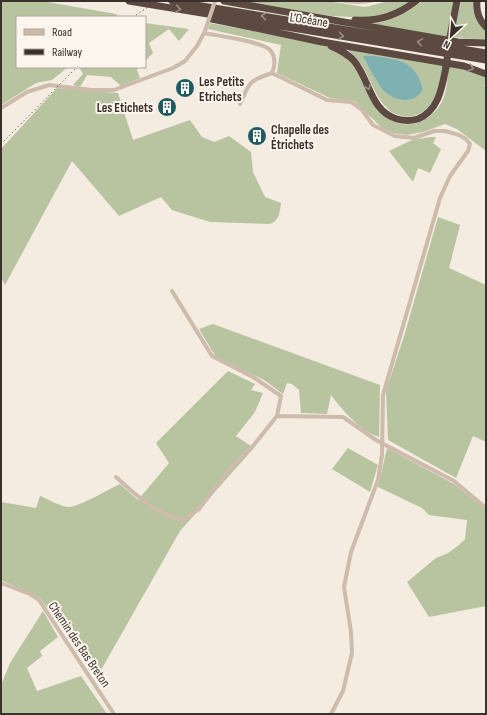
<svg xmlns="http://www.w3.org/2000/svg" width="487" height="715" font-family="'Sofia Sans Condensed',sans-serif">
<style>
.green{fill:#b8c4a0;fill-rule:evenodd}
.water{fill:#7fb0b2}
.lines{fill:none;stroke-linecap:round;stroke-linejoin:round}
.minor{stroke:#cdbbac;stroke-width:4}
.motorway{stroke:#5c4a42;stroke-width:7}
.rail{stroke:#3b302b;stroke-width:1;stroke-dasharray:1 3;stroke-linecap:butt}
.minor-bridge{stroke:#cdbbac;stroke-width:4}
.motorway-bridge{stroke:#5c4a42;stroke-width:7}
.oneway{stroke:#9c8e87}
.labels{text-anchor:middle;stroke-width:4;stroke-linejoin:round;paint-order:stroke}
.street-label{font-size:13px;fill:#3b302b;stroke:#fbf5ee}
.poi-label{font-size:13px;font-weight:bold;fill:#3b302b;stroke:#fbf5ee;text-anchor:start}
</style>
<rect width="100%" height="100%" fill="#f4ebe1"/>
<path class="green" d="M1 1H42L116 14 118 17H17V67H68L52 80 36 83 1 105Z
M238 1H327L365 7 389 1H412L401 8 386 15 367 18 332 16Z
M422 1H454L448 37 366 24C387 23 406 14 422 1Z
M461 1H474L486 31V40L453 37Z
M145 23 189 29 179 41 169 29 149 43 153 53 145 61Z
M210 23C237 28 264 33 291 39 306 42 323 43 337 51 367 67 362 112 398 123 406 125 416 125 424 120 447 106 446 90 449 66L463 68 486 78V85H483L486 87V151L457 129 445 124 423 132 407 135 393 133 381 127 354 101 330 98 277 73 281 45 208 29Z
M345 48 444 64C440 85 433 121 403 116 397 115 391 113 387 108 376 98 372 83 365 71 361 62 352 54 345 48ZM370 56 406 64 402 99C376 90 380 81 365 61Z
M83 67H139L137 70 140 78 121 86 111 77 87 75 80 87 73 85 83 74 80 69Z
M57 88 118 93 133 140 190 120 202 137 214 142 229 136 251 152 253 172 265 197 281 203C280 212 279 222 269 224L210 222 172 210 161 197 119 216 72 161 5 285 1 277V149Z
M431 137H436L433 143 441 149 430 173 418 168 413 182 389 151 412 140Z
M438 217 460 225 449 268 486 285V442L473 436 456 478 388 440 386 391 405 333Z
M213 324 380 385 379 437C359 430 344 412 331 395L327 414 301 413 299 390 292 384 287 383 283 394 264 380 216 357 199 329Z
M228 371 255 384 251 390 263 393 255 412 236 436 254 448 180 531 97 677 40 598 1 580V502L36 508 40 496C48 499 61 507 69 507 79 507 109 489 120 484L138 500 169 463 156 443Z
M348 448 378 465 370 492 332 469Z
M387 448 454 484 486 510V606L429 617 407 582 436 558 448 553 459 545 465 539 467 520 429 515 422 508 378 487Z
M43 611 58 637 40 651 42 656 27 668 37 691 81 676 107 714H1V685L10 663Z"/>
<path class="water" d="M363 56C373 55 398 59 406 64 416 69 420 80 423 89 414 106 393 101 382 89 379 85 365 61 363 56Z"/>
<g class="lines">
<path class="minor" d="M344 1 358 2 371 1
M206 28 204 33C218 36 261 41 270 50 276 56 275 67 272 73
M240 104C250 82 248 81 272 73L327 100 351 102 362 110 373 125 395 136 414 138 434 131H445L459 135 466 139 470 144 468 151 450 176 440 198 383 395 382 455 378 480 351 552 344 587 351 632 352 653 343 691 331 714
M1 108 27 92 49 85 92 90H114L173 68 185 61 197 46 204 33
M172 291 212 356 253 377 281 396 277 416
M116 477C136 495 155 514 183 520L199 509 232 466 253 446 277 416 343 417 376 440 454 481 486 508
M1 583 30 594 39 600 114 714"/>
<path class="motorway" d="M129 1 486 60
M172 1 486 53
M224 1 458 42 486 43
M477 1C476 11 479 20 486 27
M212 19 322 42 464 66 486 74
M355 20C378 22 398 15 416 1
M450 37 457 1
M331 46C340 50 348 54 354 61 370 80 370 111 397 119 404 121 411 121 418 119 439 110 442 87 446 67"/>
<path class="rail" d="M133 17 157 1
M1 144 77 67"/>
<path class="minor-bridge" d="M206 28 215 1"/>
<path class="motorway-bridge" d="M446 67 450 37"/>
</g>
<defs><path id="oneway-chevron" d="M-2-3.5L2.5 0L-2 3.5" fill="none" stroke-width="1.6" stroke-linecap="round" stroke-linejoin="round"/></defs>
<g class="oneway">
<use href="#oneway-chevron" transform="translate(178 9) rotate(9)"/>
<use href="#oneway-chevron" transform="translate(264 16) rotate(-171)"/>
<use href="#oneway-chevron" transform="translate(341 36) rotate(9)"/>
<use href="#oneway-chevron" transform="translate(420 42) rotate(-171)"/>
<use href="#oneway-chevron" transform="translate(471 68) rotate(18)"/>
<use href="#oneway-chevron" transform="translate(368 87) rotate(67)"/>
</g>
<defs>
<symbol id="building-disc" viewBox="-11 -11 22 22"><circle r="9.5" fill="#1f5a5e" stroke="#fbf5ee"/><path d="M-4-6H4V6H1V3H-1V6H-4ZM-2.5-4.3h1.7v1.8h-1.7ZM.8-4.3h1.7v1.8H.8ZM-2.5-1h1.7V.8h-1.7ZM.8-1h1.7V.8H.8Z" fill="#fff"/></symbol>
</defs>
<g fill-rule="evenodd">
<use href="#building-disc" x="174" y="77" width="22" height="22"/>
<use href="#building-disc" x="156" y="96" width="22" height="22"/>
<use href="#building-disc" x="246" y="125" width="22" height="22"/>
</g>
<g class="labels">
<g class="street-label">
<text transform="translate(309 19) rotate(9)" y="5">L’Océane</text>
<text transform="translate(80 644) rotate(56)" y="5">Chemin des Bas Breton</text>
</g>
<g class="poi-label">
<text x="199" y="86">Les Petits<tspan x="199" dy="15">Etrichets</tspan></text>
<text x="153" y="112" text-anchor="end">Les Etichets</text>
<text x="271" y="134">Chapelle des<tspan x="271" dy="15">Étrichets</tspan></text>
</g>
</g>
<rect width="487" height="715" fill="none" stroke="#3b302b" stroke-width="4"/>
<rect x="16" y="16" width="130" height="52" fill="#fbf5ee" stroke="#aea6a0"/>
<rect x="24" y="29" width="20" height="6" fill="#cdbbac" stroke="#aea6a0"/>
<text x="52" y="36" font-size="12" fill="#3b302b">Road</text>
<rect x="24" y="49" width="20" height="6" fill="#3b302b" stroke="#aea6a0"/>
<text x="52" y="56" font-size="12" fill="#3b302b">Railway</text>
<g transform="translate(451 36) rotate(206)" stroke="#fbf5ee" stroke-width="3" paint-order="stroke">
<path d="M0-3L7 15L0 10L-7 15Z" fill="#3b302b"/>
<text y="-6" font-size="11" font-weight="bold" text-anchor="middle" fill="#3b302b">N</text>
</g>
</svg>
